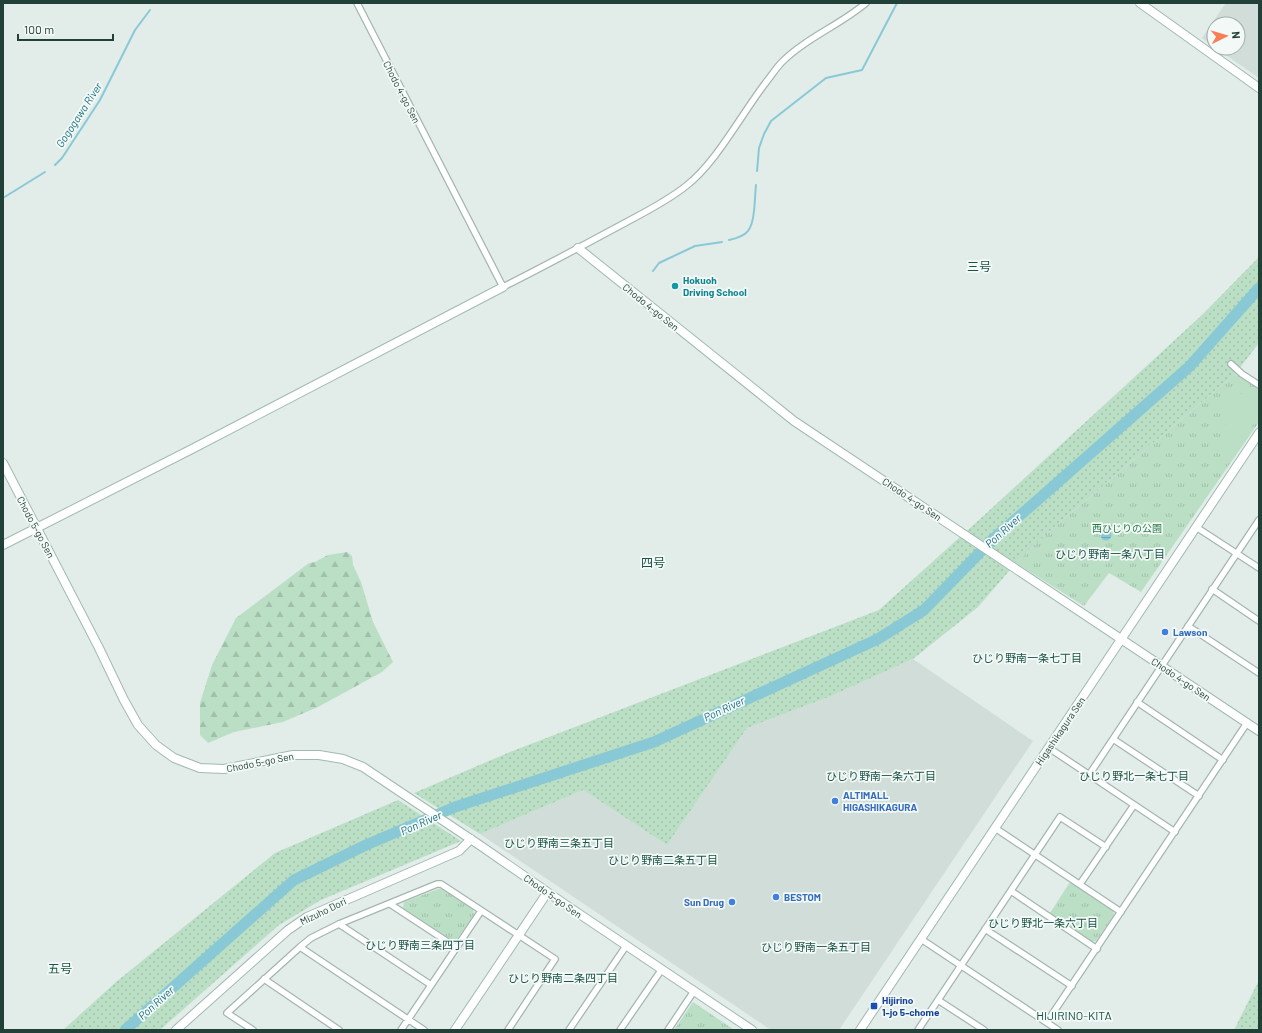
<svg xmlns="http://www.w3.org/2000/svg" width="1262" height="1033" font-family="Barlow,'Noto Sans JP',sans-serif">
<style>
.built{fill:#d1ddd8}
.grass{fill:url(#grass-dots)}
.forest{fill:url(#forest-firs)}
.park{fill:url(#park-tufts)}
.garden{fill:#badfc5}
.water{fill:url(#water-rules)}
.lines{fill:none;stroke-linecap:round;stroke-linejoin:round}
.stream{stroke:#88c9d5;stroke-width:2}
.river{stroke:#88c9d5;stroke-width:11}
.street-casing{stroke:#a4b6b0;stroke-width:8}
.secondary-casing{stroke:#a0bab1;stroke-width:10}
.street{stroke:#fff;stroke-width:5.5}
.secondary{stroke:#fff;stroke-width:8}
.culture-dot{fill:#0f9aa8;stroke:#f3f9f6;stroke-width:1.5}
.shop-dot{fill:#3f7fe0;stroke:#f3f9f6;stroke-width:1.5}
.transit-dot{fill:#1a4fb4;stroke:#f3f9f6;stroke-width:1.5}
.labels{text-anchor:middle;stroke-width:3.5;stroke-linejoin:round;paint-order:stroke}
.street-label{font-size:10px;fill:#214038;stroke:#f3f9f6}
.culture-label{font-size:10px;font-weight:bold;fill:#0d838f;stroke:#f3f9f6;text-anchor:start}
.park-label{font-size:10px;fill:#297948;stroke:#f3f9f6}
.shop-label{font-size:10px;font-weight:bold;fill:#366cbe;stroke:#f3f9f6;text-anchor:start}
.transit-label{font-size:10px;font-weight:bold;fill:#164399;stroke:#f3f9f6;text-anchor:start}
.water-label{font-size:11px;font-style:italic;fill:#186d7f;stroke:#f3f9f6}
.neighbourhood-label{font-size:11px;fill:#1c5346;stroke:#f3f9f6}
.quarter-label{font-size:12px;fill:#1c5346;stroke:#f3f9f6}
</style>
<defs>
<pattern id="grass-dots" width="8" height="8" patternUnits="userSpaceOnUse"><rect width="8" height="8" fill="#badfc5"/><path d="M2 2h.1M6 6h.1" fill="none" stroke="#a0c0aa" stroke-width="1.8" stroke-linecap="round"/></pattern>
<pattern id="forest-firs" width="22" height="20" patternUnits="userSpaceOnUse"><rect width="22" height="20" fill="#badfc5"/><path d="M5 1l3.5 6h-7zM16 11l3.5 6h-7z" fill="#a0c0aa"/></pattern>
<pattern id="park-tufts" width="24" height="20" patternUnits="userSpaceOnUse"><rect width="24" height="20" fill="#badfc5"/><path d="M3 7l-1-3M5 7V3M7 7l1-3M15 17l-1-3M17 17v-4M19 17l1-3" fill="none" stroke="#a0c0aa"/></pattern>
<pattern id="water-rules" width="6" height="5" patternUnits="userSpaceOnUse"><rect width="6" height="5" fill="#88c9d5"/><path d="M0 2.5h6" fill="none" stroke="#6fa5ae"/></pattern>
</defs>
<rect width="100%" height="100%" fill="#e2ede9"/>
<path class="built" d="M1226 3H1259V78L1216 48H1238V24H1214V47L1202 38Z
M913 659 1033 741 839 1030H771L480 834 583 790 667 845 747 728 831 696Z"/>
<path class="grass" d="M1259 257V343L1235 374 1053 528 1016 563 967 531 1202 315Z
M960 537 1010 570 978 607 913 659 831 696 747 728 667 845 583 790 480 834 414 793 510 752 879 610Z
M398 800 461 841 321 900 279 925 160 1030H63L116 982 275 853Z
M1259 980V1030H1234Z"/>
<path class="forest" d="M347 552 352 556 353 565 361 582 373 622 393 662 382 672 318 707 283 722 234 732 208 743 200 735V703L212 665 236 618 309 563 315 562 328 555Z"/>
<path class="park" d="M1235 374 1259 389V422L1141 592 1109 573 1084 606 1016 563 1053 528Z
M1070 882 1113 910 1114 915 1096 941 1092 942 1050 913Z
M441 888 473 909 474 915 455 942 403 908 404 902Z
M693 1002 733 1029 732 1030H674Z"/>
<path class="garden" d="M1244 393 1251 394 1259 399V416L1229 460 1220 457C1225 442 1229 425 1223 410 1228 397 1230 395 1244 393Z"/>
<path class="water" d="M1100.5 535a5.5 5.5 0 1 1 11 0a5.5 5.5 0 1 1-11 0Z"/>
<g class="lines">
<path class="stream" d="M55 165 62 158 100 100 135 30 150 10
M757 171 759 148 764 134 771 121 826 78 862 70 897 3
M3 198 45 172
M729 240C748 236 752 230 754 211 755 203 755 194 756 185
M653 271 659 263 695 246 722 242"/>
<path class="river" d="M125 1030 294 880 366 845 455 807 654 742 878 639 924 610 991 541 1190 366 1259 288"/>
<defs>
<path id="street" d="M357 3 503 287C543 267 582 246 621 225 643 213 666 202 686 186 717 162 742 113 767 81 772 75 776 68 782 62 806 38 840 25 866 3
M1231 364 1242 374 1259 385
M1196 527 1259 568
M1212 589 1259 621
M1188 626 1259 673
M1137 702 1223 760
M1113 739 1199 796
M1049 748 1175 832
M1089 775 1259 520
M995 828 1121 912
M1080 884 1134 805
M1011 891 1097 949
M390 904 457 948
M339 924 431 985
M985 929 1072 986
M921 939 1058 1030
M300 947 424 1030
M264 979 339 1030
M938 1000 984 1030
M1047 1022 1247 723
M253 1030 227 1013 300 947 311 938 339 924 437 884H441L555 959 508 1030
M401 1030 481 911
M569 1030 626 946
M620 1030 662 969
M668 1030 694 991
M918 1030 1060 817 1106 847"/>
<path id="secondary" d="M1140 3 1259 88
M578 248 794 421 1259 731
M3 463 98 646 124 700 138 725 156 745 174 758 200 768 224 769 293 755H319L343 759 363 767 481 846 569 907 752 1030
M3 545 192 449 503 287
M176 1030 288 930 307 917 459 851 471 839
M455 1030 547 893
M860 1030 1259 433"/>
</defs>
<use href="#street" class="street-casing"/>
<use href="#secondary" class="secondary-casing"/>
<use href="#street" class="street"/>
<use href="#secondary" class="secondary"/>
</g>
<circle class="culture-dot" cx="675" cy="286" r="4"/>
<g class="shop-dot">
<circle cx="1165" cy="632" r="4"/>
<circle cx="835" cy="801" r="4"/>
<circle cx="776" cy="897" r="4"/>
<circle cx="732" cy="902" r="4"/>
</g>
<rect class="transit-dot" x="870" y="1002" width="8" height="8" rx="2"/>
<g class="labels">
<g class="street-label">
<text transform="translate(402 92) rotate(63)" y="4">Chodo 4-go Sen</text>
<text transform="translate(651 307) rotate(39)" y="4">Chodo 4-go Sen</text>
<text transform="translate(912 499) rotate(34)" y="4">Chodo 4-go Sen</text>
<text transform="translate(36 527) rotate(62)" y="4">Chodo 5-go Sen</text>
<text transform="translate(1181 679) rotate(34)" y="4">Chodo 4-go Sen</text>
<text transform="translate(1060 731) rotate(-56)" y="4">Higashikagura Sen</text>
<text transform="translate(260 762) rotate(-11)" y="4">Chodo 5-go Sen</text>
<text transform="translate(553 896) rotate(35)" y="4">Chodo 5-go Sen</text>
<text transform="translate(323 911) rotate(-26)" y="4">Mizuho Dori</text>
</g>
<g class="culture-label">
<text x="683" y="284">Hokuoh<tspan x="683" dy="12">Driving School</tspan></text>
</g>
<g class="park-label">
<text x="1127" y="532">西ひじりの公園</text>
</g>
<g class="shop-label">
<text x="1173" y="636">Lawson</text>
<text x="843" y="799">ALTIMALL<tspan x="843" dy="12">HIGASHIKAGURA</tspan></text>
<text x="784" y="901">BESTOM</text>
<text x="724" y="906" text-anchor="end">Sun Drug</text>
</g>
<g class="transit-label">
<text x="882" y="1004">Hijirino<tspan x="882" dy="12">1-jo 5-chome</tspan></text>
</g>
<g class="water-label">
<text transform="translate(79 115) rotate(-57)" y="4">Gogogawa River</text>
<text transform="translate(1003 531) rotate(-42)" y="4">Pon River</text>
<text transform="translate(724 709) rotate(-25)" y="4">Pon River</text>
<text transform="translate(421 823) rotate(-24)" y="4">Pon River</text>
<text transform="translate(156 1003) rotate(-42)" y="4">Pon River</text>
</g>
<g class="neighbourhood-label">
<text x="1110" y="558">ひじり野南一条八丁目</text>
<text x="1027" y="662">ひじり野南一条七丁目</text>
<text x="881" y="780">ひじり野南一条六丁目</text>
<text x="1134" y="780">ひじり野北一条七丁目</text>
<text x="559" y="847">ひじり野南三条五丁目</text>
<text x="663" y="864">ひじり野南二条五丁目</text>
<text x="1043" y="927">ひじり野北一条六丁目</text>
<text x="420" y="949">ひじり野南三条四丁目</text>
<text x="816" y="951">ひじり野南一条五丁目</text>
<text x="563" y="982">ひじり野南二条四丁目</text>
</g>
<g class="quarter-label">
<text x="979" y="271">三号</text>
<text x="653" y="567">四号</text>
<text x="60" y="973">五号</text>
<text x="1074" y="1020">HIJIRINO-KITA</text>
</g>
</g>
<rect width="1262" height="1033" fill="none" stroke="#214038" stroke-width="8"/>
<g transform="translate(1226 36) rotate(85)"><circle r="19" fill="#f3f9f6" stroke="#9fafaa"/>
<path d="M0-3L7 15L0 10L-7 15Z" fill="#f97e55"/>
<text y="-6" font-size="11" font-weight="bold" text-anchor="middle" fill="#214038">N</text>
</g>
<path d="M18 34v6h95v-6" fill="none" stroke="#214038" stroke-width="2"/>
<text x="24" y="34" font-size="12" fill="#214038" stroke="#f3f9f6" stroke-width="3" paint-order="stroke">100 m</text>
</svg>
